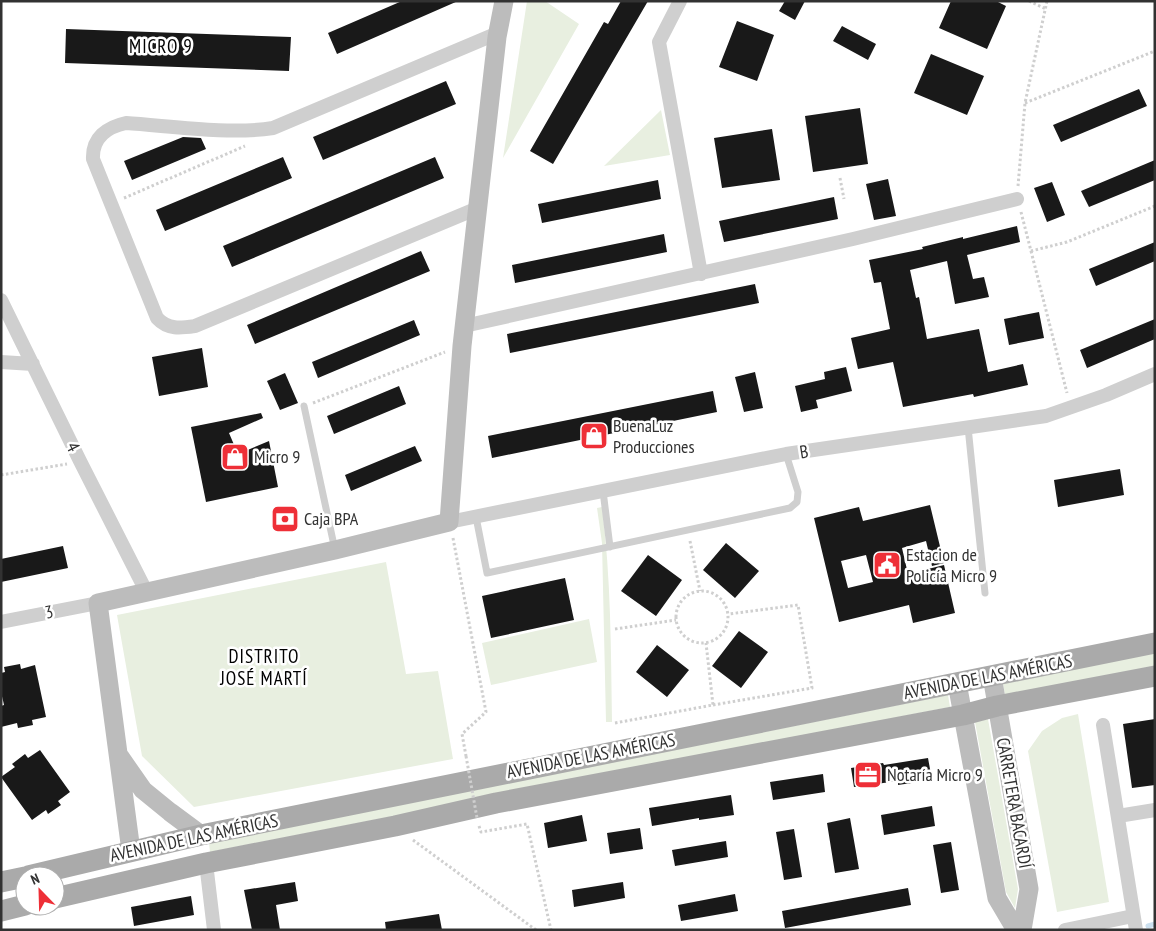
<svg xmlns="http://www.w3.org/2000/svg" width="1156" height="931" font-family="'PT Sans Narrow',sans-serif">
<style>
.green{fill:#e8efe0}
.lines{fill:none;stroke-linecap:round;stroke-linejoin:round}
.stream{stroke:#cce0ef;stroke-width:5}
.building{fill:#191919;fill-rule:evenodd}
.path{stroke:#cfcfcf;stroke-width:3;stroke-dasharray:2.5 2.5;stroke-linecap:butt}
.lane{stroke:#cfcfcf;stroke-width:7}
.street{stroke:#cfcfcf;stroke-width:14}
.secondary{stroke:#bcbcbc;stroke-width:19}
.primary{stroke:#aaa;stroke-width:21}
.path-bridge{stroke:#cfcfcf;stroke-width:3;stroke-dasharray:2.5 2.5;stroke-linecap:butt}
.labels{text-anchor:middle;stroke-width:5;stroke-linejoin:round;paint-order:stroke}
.poi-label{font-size:18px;fill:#323232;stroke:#fff;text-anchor:start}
.street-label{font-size:18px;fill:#323232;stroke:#fff}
.neighbourhood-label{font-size:19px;letter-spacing:1px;fill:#000;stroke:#fff}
</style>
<rect width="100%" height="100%" fill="#fff"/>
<path class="green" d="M527 1H545L579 24 503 158Z
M661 110 670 155 604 166Z
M602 507C611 578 611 650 612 722H606L602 543 597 508Z
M386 562 406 674 438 671 453 759 194 807 142 756 117 615Z
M589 619 597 662 491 685 482 643Z
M1155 652V666L1005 695 1003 683Z
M948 695 950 707 210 852 209 843Z
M1078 714 1109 902 1057 912 1028 751 1042 731 1062 718Z
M988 719 1018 889 1015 908 1006 892 975 722Z"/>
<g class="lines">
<path class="stream" d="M1148 926 1155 924"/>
</g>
<path class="building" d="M402 1H458L337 54 328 33Z
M621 1H648L553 164 530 151 604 22 608 24Z
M785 1H805L795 20 779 11Z
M951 1H996L1006 6 987 49 939 28Z
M737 21 774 35 757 81 719 67Z
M842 26 876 44 868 60 833 41Z
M66 29 291 37 289 71 65 63Z
M931 54 984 76 967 115 914 93Z
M446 81 456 104 323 160 313 137Z
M1139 89 1147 106 1061 142 1053 125Z
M860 108 868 164 813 172 805 116Z
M772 129 780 180 722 188 714 138Z
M183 137 201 138 206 149 132 180 124 161Z
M283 157 292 178 165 231 156 210Z
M435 157 444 178 232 267 223 246Z
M1155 160V180L1089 207 1081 191Z
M888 179 896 216 874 220 866 184Z
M658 180 661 199 542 223 538 204Z
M1052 182 1065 215 1047 222 1034 188Z
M834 197 838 219 724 242 719 221Z
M1017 226 1020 242 967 255 973 279 984 277 989 297 955 304 947 261 910 270 916 298 919 297 927 339 979 329 988 372 1023 364 1028 385 974 397 973 394 903 407 893 362 858 369 851 338 890 329 881 282 874 283 869 260 923 249 922 247 963 237V239Z
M664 234 667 252 515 283 512 265Z
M1155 242V261L1096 286 1089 269Z
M421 251 430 271 255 344 247 325Z
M755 284 759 303 510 353 507 334Z
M1039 312 1044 338 1009 345 1004 319Z
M1155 319V339L1087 368 1080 350Z
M414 320 420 335 318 378 312 362Z
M202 348 208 387 159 396 152 357Z
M846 367 852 391 816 400 818 408 801 412 795 386 825 379 824 372Z
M755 372 763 408 744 412 735 377Z
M285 373 298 403 280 410 267 381Z
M399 386 406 404 334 434 327 416Z
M713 391 717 412 492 458 488 436Z
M261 413 263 418 229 433 238 454 269 441 278 487 206 502 191 427Z
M415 446 422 461 351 491 345 475Z
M1120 469 1124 495 1058 507 1054 480Z
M930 505 944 563 932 566 926 541 902 548 908 574 944 565 955 613 913 623 909 605 839 622 814 518 859 507 863 521ZM866 555 873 582 848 588 841 561Z
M726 543 759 571 735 598 703 570Z
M63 546 68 568 1 582V559Z
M648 555 682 580 656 616 621 591Z
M565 578 574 620 491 638 482 596Z
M739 631 768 652 741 688 712 666Z
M657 645 689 670 667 697 636 672Z
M20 664 21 669 35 665 46 717 32 720 33 725 18 728 17 723 1 727V706L4 705 1 692V673L5 672 4 667Z
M1155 719V785L1132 788 1123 724Z
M40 750 70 792 58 801 61 805 48 814 46 810 32 820 1 777 15 767 12 764 25 754 28 758Z
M928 758 932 780 898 785V781L854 787 851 768 883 763 884 765Z
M823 774 825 792 773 800 770 782Z
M731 795 734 815 699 820V818L652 826 649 808Z
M932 806 935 826 884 835 881 815Z
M582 815 587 841 548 848 544 823Z
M850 818 859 869 835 873 827 823Z
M640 828 643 849 610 854 607 833Z
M794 829 802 877 784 880 776 832Z
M726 841 728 857 675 866 672 850Z
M951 842 959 890 941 893 933 845Z
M295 882 298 901 276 905 280 930H252L244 890Z
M623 882 625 898 574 907 572 890Z
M908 888 911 905 785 928 782 911Z
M735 894 738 911 681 921 678 905Z
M191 896 194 915 134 926 131 907Z
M439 914 442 930H386L385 922Z"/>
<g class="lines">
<path class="path" d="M1029 1 1046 9
M1025 103 1155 51
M840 178 844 199
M1018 186 1025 103 1047 1
M124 198 245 146
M1021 212 1031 251 1067 242 1155 206
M1031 251 1067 393
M313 403 445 352
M1 475 67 464
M453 538 486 712 462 734 466 756
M690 541 700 591
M676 617a26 26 0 1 1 52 0a26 26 0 1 1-52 0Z
M615 629 676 620
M713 705 812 688 798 605 729 614
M615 723 713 705 706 643
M479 826 481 832 527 824 551 930
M413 840 536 930"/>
<path class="lane" d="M304 406 335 550
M968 427 985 593
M603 491 610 547
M476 517 487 573 790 508 797 502 798 492 786 454"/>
<path class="street" d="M680 1 659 42 701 274
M478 208 195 326C181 328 168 330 157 318L93 159C92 138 107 127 126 123 171 126 229 135 273 128L498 33
M1 300 80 461 147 593
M464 326 853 239 1017 199
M1 362 33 364
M449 522 786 454 1046 416 1106 395 1155 374
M1 622 98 603
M1103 725 1136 930
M1118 816 1155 810
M206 863 214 930
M1065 930 1133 916"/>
<path class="secondary" d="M992 676 1029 889 1022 930
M957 683 997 898 1016 930
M120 757 143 790 170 812 201 835
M131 851 98 603 335 550 449 522 462 346 497 37 504 1"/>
<path class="primary" d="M28 876 201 835 1155 643
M1 882 25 877
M55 898 206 863 395 826 496 803 963 715 997 706 1155 676
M1 911 25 905"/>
<path class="path-bridge" d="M466 756 477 818"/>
</g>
<defs>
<symbol id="shop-square" viewBox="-11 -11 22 22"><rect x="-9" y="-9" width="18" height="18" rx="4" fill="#ee2f37" stroke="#fff"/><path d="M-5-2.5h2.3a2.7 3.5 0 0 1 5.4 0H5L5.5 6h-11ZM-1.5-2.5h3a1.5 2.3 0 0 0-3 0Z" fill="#fff"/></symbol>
<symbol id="bank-square" viewBox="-11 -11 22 22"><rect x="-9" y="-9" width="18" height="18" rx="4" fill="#ee2f37" stroke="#fff"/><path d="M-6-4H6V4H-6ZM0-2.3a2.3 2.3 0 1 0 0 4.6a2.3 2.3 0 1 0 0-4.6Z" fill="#fff"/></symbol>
<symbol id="civic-square" viewBox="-11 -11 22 22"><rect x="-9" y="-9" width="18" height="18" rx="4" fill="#ee2f37" stroke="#fff"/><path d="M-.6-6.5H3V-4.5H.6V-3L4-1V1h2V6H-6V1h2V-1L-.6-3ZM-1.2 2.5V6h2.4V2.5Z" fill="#fff"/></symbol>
<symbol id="office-square" viewBox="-11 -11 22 22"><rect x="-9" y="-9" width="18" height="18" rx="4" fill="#ee2f37" stroke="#fff"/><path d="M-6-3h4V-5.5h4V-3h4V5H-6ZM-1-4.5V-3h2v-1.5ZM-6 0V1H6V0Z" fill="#fff"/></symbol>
</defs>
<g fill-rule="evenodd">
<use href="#shop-square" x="578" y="420" width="32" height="32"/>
<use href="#shop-square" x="219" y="441" width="32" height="32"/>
<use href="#bank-square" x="269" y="503" width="32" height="32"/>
<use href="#civic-square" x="871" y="549" width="32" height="32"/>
<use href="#office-square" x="852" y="759" width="32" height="32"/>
</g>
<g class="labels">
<g class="poi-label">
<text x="613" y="432">BuenaLuz<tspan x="613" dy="21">Producciones</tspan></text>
<text x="254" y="463">Micro 9</text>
<text x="304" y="525">Caja BPA</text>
<text x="906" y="561">Estacion de<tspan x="906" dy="21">Policía Micro 9</tspan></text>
<text x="887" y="781">Notaría Micro 9</text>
</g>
<g class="street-label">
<text transform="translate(73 447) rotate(64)" y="6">4</text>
<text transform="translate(804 452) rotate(-9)" y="6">B</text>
<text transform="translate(49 612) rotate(-11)" y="6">3</text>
<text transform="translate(988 677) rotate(-11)" y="6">AVENIDA DE LAS AMÉRICAS</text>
<text transform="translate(591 756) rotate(-11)" y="6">AVENIDA DE LAS AMÉRICAS</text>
<text transform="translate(1014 803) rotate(80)" y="6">CARRETERA BACARDÍ</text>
<text transform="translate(194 838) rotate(-12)" y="6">AVENIDA DE LAS AMÉRICAS</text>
</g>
<g class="neighbourhood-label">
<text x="161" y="53">MICRO 9</text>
<text x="264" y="663">DISTRITO<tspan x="264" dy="22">JOSÉ MARTÍ</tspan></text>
</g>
</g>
<rect width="1156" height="931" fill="none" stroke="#323232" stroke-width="5"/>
<g transform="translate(40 891) rotate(337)"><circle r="24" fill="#ffffff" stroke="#adadad"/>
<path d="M0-4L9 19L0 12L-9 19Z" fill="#ee2f37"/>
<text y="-8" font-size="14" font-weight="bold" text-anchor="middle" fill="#323232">N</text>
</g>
</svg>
